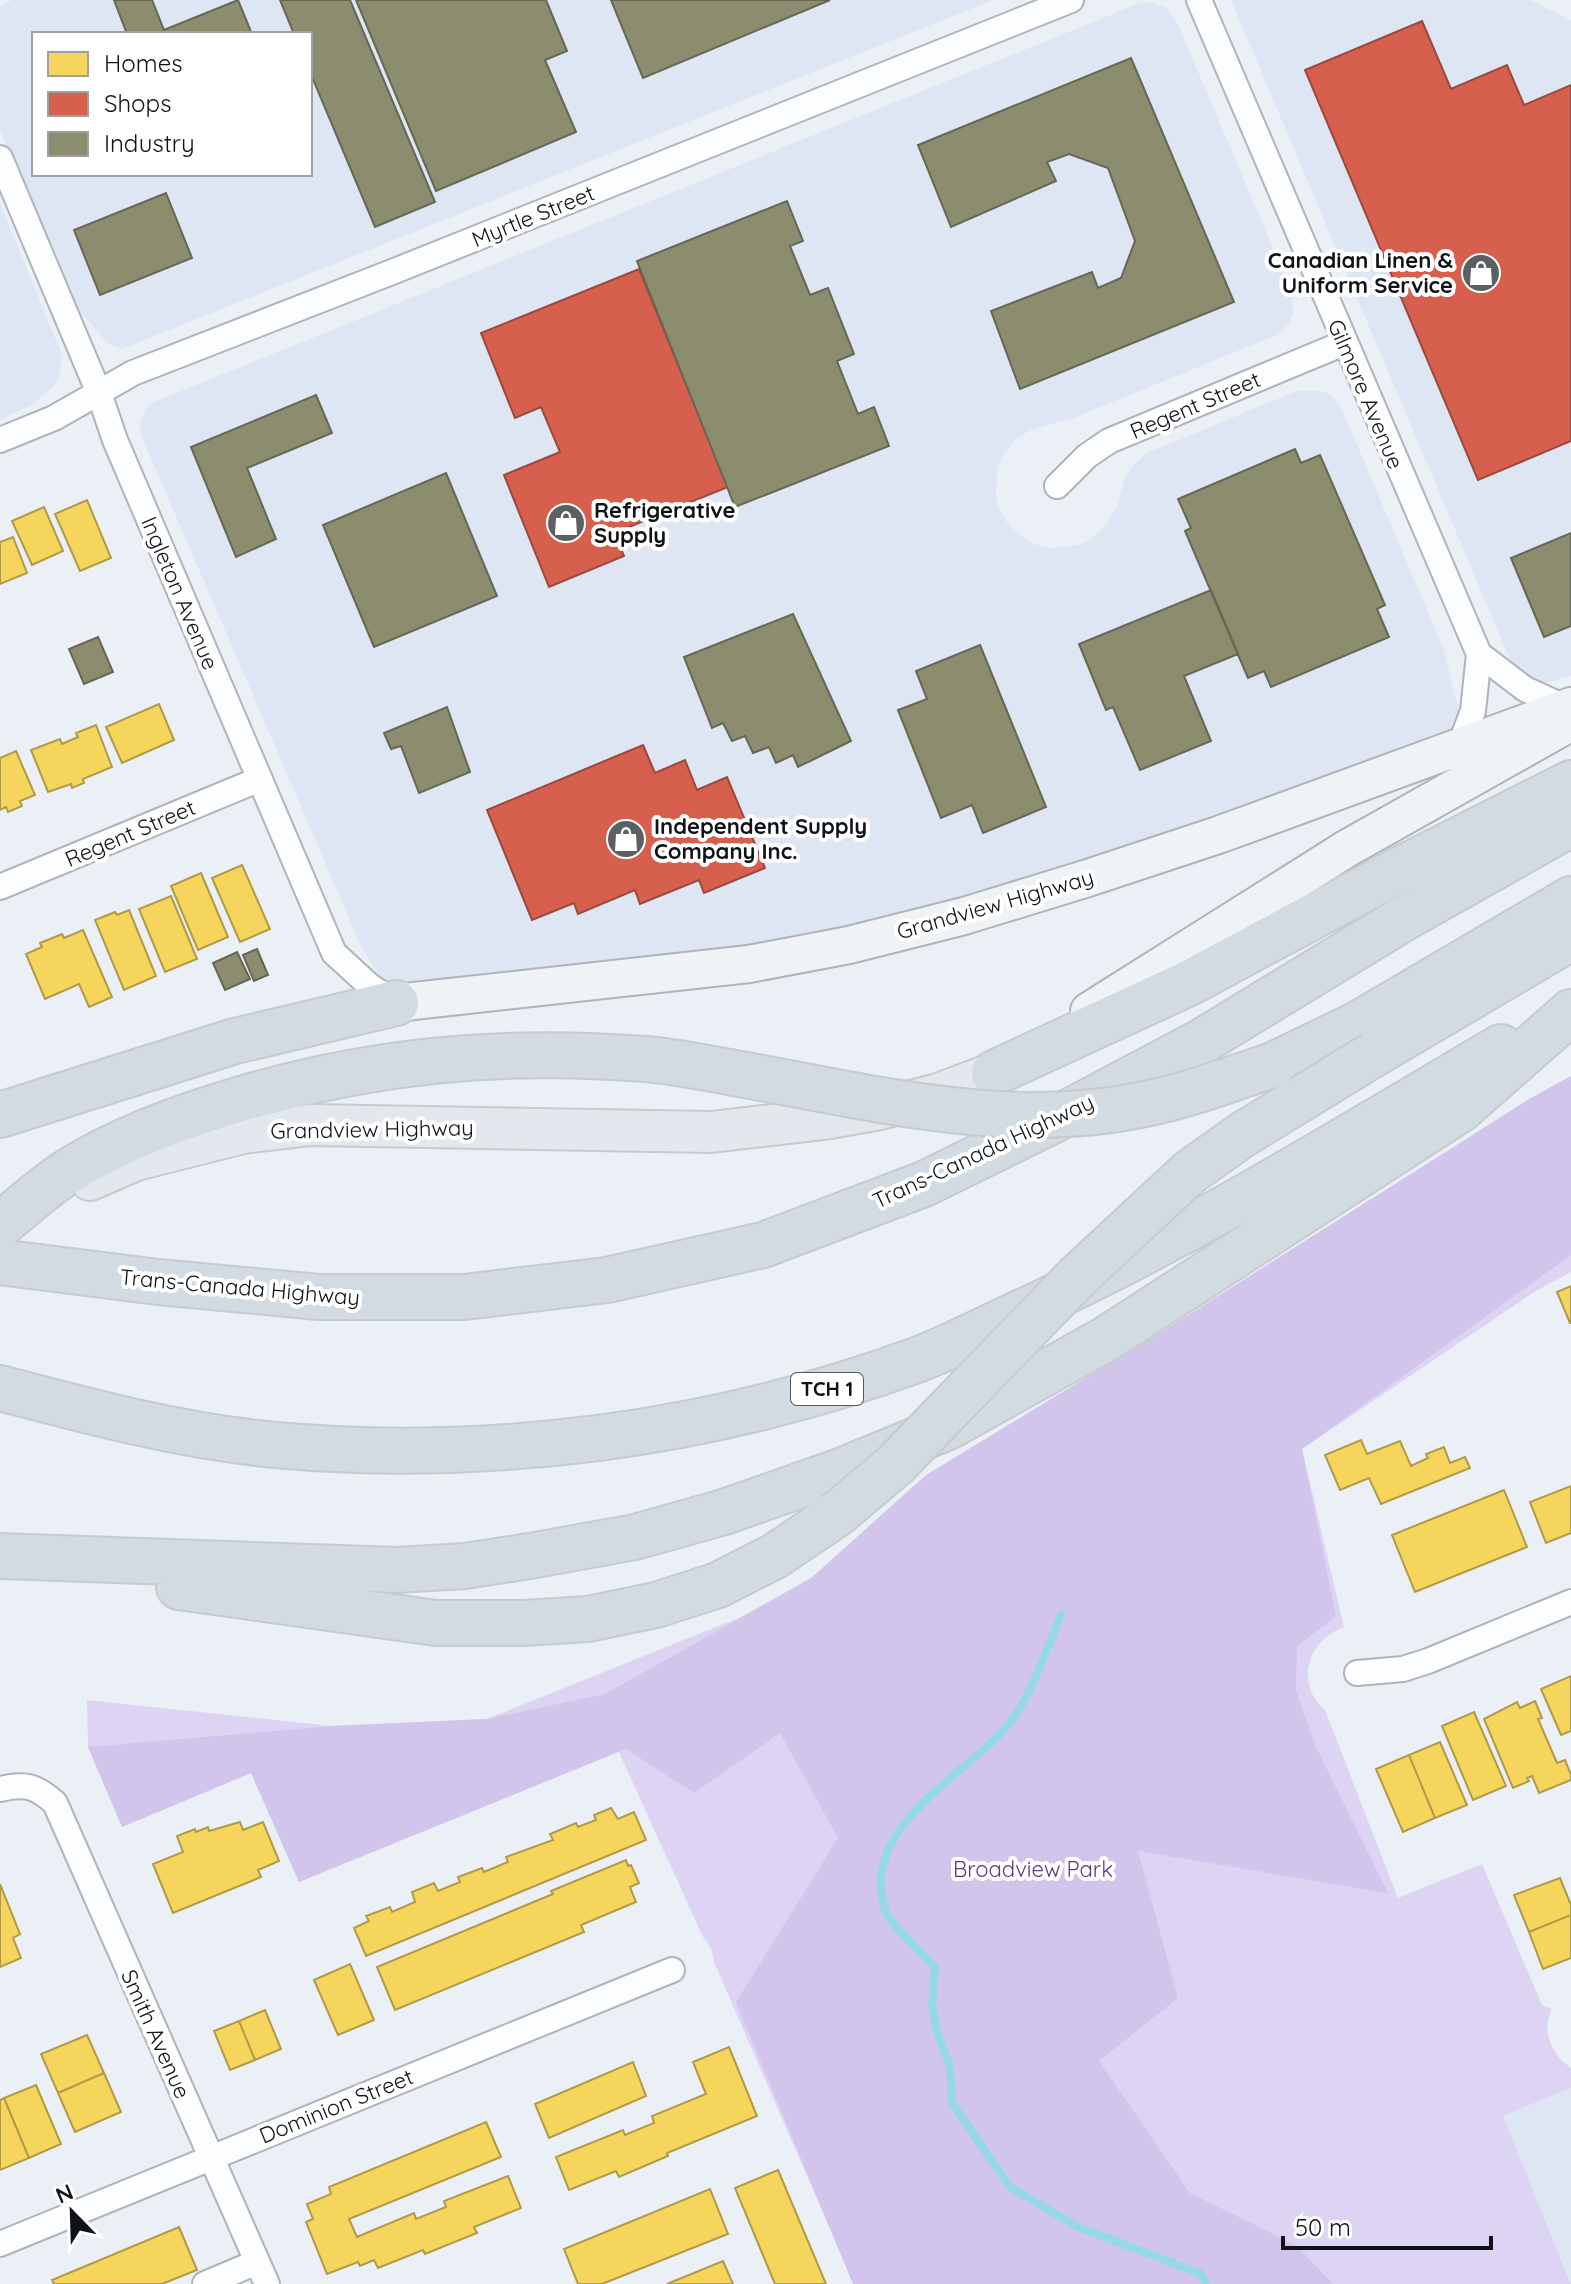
<svg xmlns="http://www.w3.org/2000/svg" width="1571" height="2284" font-family="Quicksand,sans-serif">
<style>
.built{fill:#dee6f3;fill-rule:evenodd}
.green{fill:#ddd4f4}
.forest{fill:#d1c5ec}
.homes{fill:#f6d55c;stroke:#b19a47;stroke-width:2}
.shops{fill:#d6604d;stroke:#9a493c;stroke-width:2}
.industry{fill:#8c8c6e;stroke:#666754;stroke-width:2}
.lines{fill:none;stroke-linecap:round;stroke-linejoin:round}
.stream{stroke:#94d8e9;stroke-width:8}
.minor-casing{stroke:#b0b4b8;stroke-width:28}
.secondary-casing{stroke:#b0b4b8;stroke-width:40}
.primary-casing{stroke:#c8cacd;stroke-width:44}
.motorway-casing{stroke:#c8cacd;stroke-width:48}
.minor{stroke:#fcfdfe;stroke-width:24}
.secondary{stroke:#eff3f5;stroke-width:36}
.primary{stroke:#e2e8ed;stroke-width:40}
.motorway{stroke:#d1dbe1;stroke-width:44}
.motorway-bridge-casing{stroke:#c8cacd;stroke-width:48;stroke-linecap:butt}
.motorway-bridge{stroke:#d1dbe1;stroke-width:44}
.labels{text-anchor:middle;stroke-width:8;stroke-linejoin:round;paint-order:stroke}
.shield{fill:#fff;stroke:#57595c;stroke-width:2}
.shield-label{font-size:20px;font-weight:bold;fill:#0f1216}
.street-label{font-size:22px;fill:#0f1216;stroke:#fff}
.poi-label{font-size:22px;font-weight:bold;fill:#0f1216;stroke:#fff;text-anchor:start}
.park-label{font-size:22px;fill:#5d3a86;stroke:#fff}
</style>
<rect width="100%" height="100%" fill="#ebf0f6"/>
<path class="built" d="M12 0H993L122 349 107 343 77 307 0 130V6ZM34 34H310V174H34Z
M1231 0H1530L1571 20V676L1545 683 1535 682 1511 662Z
M1140 3H1154L1166 8 1177 22 1292 293 1293 315 1288 325 1277 335 1073 418 1031 430 1016 439 1001 458 997 472 996 499 1000 511 1010 527 1034 544 1051 548 1077 545 1090 540 1107 524 1118 504 1125 478 1130 469 1145 454 1297 391H1323L1330 395 1341 407 1444 650 1459 711 1451 730 1439 740 1126 851 834 936 416 988 384 983 361 946 141 435 140 423 146 408 154 402Z
M0 203 62 355 59 376 53 387 31 405 0 420Z
M1571 2088V2283L1503 2116Z"/>
<path class="green" d="M1571 1149V1272L1534 1292 1302 1449 1344 1627C1308 1640 1294 1683 1325 1710L1398 1898 1482 1864 1542 2005 1552 2009C1541 2031 1552 2055 1571 2068V2088L1503 2116 1571 2284H854L714 1962 711 1948 703 1937 617 1748 299 1882 251 1773 122 1827 88 1747 87 1700 332 1726 487 1719 741 1617Z"/>
<path class="forest" d="M1571 1076V1255L1302 1449 1336 1616 1297 1646 1296 1690 1315 1745 1388 1893 1138 1851 1178 1998 1099 2061 1190 2193 1297 2246 1333 2284H853L736 2002 838 1838 780 1733 694 1793 626 1749 299 1882 251 1773 122 1827 88 1747 332 1726 486 1719 605 1694 810 1579 926 1475 1158 1334 1529 1099Z"/>
<path class="homes" d="M87 500 111 558 80 571 55 514Z
M44 507 63 551 32 565 12 521Z
M13 537 27 573 0 584V542Z
M159 704 174 740 122 763 106 727Z
M96 725 112 767 83 779 84 783 72 788 71 784 48 792 31 750 60 739 62 744 78 737 76 733Z
M16 751 35 795 20 801 22 806 8 812 6 807 0 810V758Z
M242 865 270 929 240 942 212 878Z
M201 873 228 937 198 950 171 886Z
M171 896 197 959 165 972 139 909Z
M129 910 156 976 124 990 95 920 115 912 117 915Z
M83 930 112 997 89 1007 79 984 45 999 26 954 42 947 40 943 62 934 64 938Z
M1571 1286V1323H1570L1557 1292Z
M1361 1440 1367 1454 1400 1441 1411 1466 1428 1458 1426 1454 1444 1447 1450 1463 1465 1457 1470 1468 1381 1504 1369 1478 1340 1490 1325 1455Z
M1571 1486V1533L1546 1543 1530 1502Z
M1504 1490 1527 1547 1415 1592 1392 1535Z
M1571 1676V1731L1561 1735 1541 1689Z
M1535 1701 1542 1718 1538 1719 1557 1763 1565 1760 1571 1775V1780L1539 1793 1532 1776 1527 1778 1529 1781 1513 1788 1484 1719 1517 1702 1520 1708Z
M1474 1712 1506 1786 1473 1800 1442 1726Z
M1440 1742 1467 1805 1435 1818 1409 1755Z
M1409 1755 1435 1818 1403 1832 1376 1769Z
M611 1808 618 1819 634 1812 646 1840 366 1956 354 1928 369 1921 366 1916 390 1907 392 1912 415 1902 412 1892 434 1883 438 1891 460 1882 458 1877 482 1868 484 1872 508 1862 506 1857 553 1840 550 1834 576 1823 578 1827 596 1820 594 1815Z
M240 1822 243 1830 263 1822 279 1861 258 1870 261 1877 173 1913 153 1864 183 1852 177 1836 195 1829 196 1832 208 1827 209 1831Z
M626 1860 628 1866 631 1865 639 1883 630 1887 636 1902 581 1925 584 1932 395 2010 377 1967 553 1894 551 1891Z
M1560 1878 1571 1905V1915L1529 1932 1514 1895Z
M0 1884 20 1934 13 1938 21 1958 0 1967Z
M1571 1915V1958L1543 1969 1529 1932Z
M350 1964 374 2020 338 2035 314 1980Z
M265 2010 281 2049 255 2060 239 2021Z
M239 2021 255 2060 230 2070 214 2031Z
M87 2035 104 2073 58 2093 41 2054Z
M729 2047 757 2116 667 2153 668 2156 619 2177 616 2171 569 2190 556 2157 623 2130 625 2135 654 2123 652 2116 706 2094 693 2062Z
M633 2062 646 2096 549 2138 535 2104Z
M104 2073 121 2112 75 2132 58 2093Z
M36 2085 61 2144 29 2158 4 2098Z
M4 2098 29 2158 0 2170V2100Z
M486 2122 501 2157 349 2219 357 2237 414 2213 416 2219 446 2207 444 2201 508 2176 521 2208 474 2227 477 2233 425 2254 423 2250 378 2268 374 2260 360 2266 358 2262 327 2274 306 2222 313 2219 307 2204 331 2194 329 2187Z
M778 2170 826 2284H775L735 2188Z
M710 2189 728 2234 602 2284H578L564 2249Z
M179 2227 197 2270 162 2284H54L52 2280Z
M723 2261 733 2284H667Z"/>
<path class="shops" d="M1422 21 1451 89 1507 65 1524 105 1571 85V441L1478 480 1305 70Z
M639 269 728 487 614 533 624 556 549 587 504 475 560 452 541 407 515 418 481 333Z
M643 745 655 773 685 760 697 790 727 777 765 868 704 893 699 880 640 904 635 890 578 914 574 903 532 920 487 810Z"/>
<path class="industry" d="M114 0H152L164 30 238 0 252 34H127Z
M280 0H350L435 202 375 227 310 72V34H294Z
M356 0H546L567 51 545 60 576 132 436 191Z
M611 0H830L643 78Z
M1131 58 1234 302 1020 389 991 311 1092 272 1098 288 1121 278 1135 241 1108 168 1069 154 1047 162 1056 181 951 227 918 145Z
M166 193 192 258 100 295 74 230Z
M787 201 803 241 790 246 810 295 828 288 854 354 837 361 858 414 874 407 889 446 735 507 637 261Z
M316 395 332 433 247 468 276 539 236 557 191 447Z
M1295 449 1301 463 1320 455 1385 605 1377 609 1389 637 1271 687 1264 671 1248 678 1185 531 1191 528 1178 499Z
M446 473 497 596 374 647 323 525Z
M1571 533V626L1544 637 1511 558Z
M1211 590 1238 654 1184 676 1211 741 1140 770 1113 707 1106 710 1079 644Z
M793 614 851 741 798 767 793 755 776 763 769 747 753 753 745 736 732 741 723 723 712 728 684 657Z
M98 637 113 672 84 684 69 649Z
M980 645 1046 807 983 833 972 805 941 818 898 710 927 699 916 671Z
M447 707 470 772 419 793 401 746 391 749 384 733Z
M257 949 268 975 254 981 243 955Z
M237 952 250 979 225 990 213 963Z"/>
<g class="lines">
<path class="stream" d="M1061 1615C1045 1652 1029 1705 1000 1734 955 1781 857 1833 886 1912 891 1925 924 1955 935 1967L932 2007 937 2032 950 2066 952 2103 1010 2187 1076 2226 1201 2274 1206 2284"/>
<defs>
<path id="minor" d="M1199 0 1479 654 1473 711 1459 748
M0 158 99 393 115 440 334 953 370 986 396 1003
M0 440 54 418 133 373 392 272 1071 0
M1057 486 1087 456 1109 441 1344 343
M1479 654 1525 689 1567 708
M0 887 260 779
M1357 1673 1403 1669 1428 1661 1571 1602
M0 1789C26 1783 36 1786 55 1803L267 2284
M0 2244 672 1970
M205 2284 257 2262"/>
<path id="secondary" d="M396 1003 749 964 849 945 964 916 1088 878 1221 834 1571 706
M1089 1011 1346 849 1559 729"/>
<path id="primary" d="M90 1180 136 1160 243 1133 311 1125 711 1132 824 1119 880 1109 938 1094 994 1073"/>
<path id="motorway" d="M1374 1054 1571 938
M1273 1065 1358 1024 1571 899
M994 1073 1189 983 1401 869 1571 783
M0 1115 235 1041 396 1003
M0 1225C24 1206 47 1184 72 1169 124 1137 183 1116 241 1099 375 1060 505 1048 645 1059 673 1061 701 1067 729 1072
M0 1262 158 1282 319 1297H464L607 1280 763 1245 924 1184 1050 1122 1201 1042 1406 917 1571 824
M0 1388C91 1412 181 1436 275 1445 491 1464 710 1435 914 1361 947 1349 978 1332 1009 1318 1180 1241 1340 1142 1501 1047
M0 1556 397 1570 465 1566 530 1556 635 1537 724 1512 838 1472 948 1427 1106 1339 1461 1109 1571 1012
M179 1587 436 1623H523L588 1619 656 1605 718 1585 775 1556 837 1514"/>
</defs>
<use href="#minor" class="minor-casing"/>
<use href="#secondary" class="secondary-casing"/>
<use href="#primary" class="primary-casing"/>
<use href="#motorway" class="motorway-casing"/>
<use href="#minor" class="minor"/>
<use href="#secondary" class="secondary"/>
<use href="#primary" class="primary"/>
<use href="#motorway" class="motorway"/>
<defs>
<path id="motorway-bridge" d="M729 1072C866 1096 1006 1134 1145 1104 1189 1095 1231 1079 1273 1065
M837 1514 895 1465 1078 1276 1190 1172 1242 1135 1374 1054"/>
</defs>
<use href="#motorway-bridge" class="motorway-bridge-casing"/>
<use href="#motorway-bridge" class="motorway-bridge"/>
</g>
<defs>
<symbol id="shop-disc" viewBox="-11 -11 22 22"><circle r="9.5" fill="#5c6064" stroke="#fff"/><path d="M-5-2.5h2.3a2.7 3.5 0 0 1 5.4 0H5L5.5 6h-11ZM-1.5-2.5h3a1.5 2.3 0 0 0-3 0Z" fill="#fff"/></symbol>
</defs>
<g fill-rule="evenodd">
<use href="#shop-disc" x="1459" y="251" width="44" height="44"/>
<use href="#shop-disc" x="544" y="501" width="44" height="44"/>
<use href="#shop-disc" x="604" y="817" width="44" height="44"/>
</g>
<g class="labels">
<rect class="shield" x="791" y="1373" width="72" height="32" rx="6"/>
<g class="shield-label">
<text x="827" y="1396">TCH 1</text>
</g>
<g class="street-label">
<text transform="translate(533 216) rotate(-22)" y="8">Myrtle Street</text>
<text transform="translate(1366 394) rotate(67)" y="8">Gilmore Avenue</text>
<text transform="translate(1195 405) rotate(-23)" y="8">Regent Street</text>
<text transform="translate(180 593) rotate(67)" y="8">Ingleton Avenue</text>
<text transform="translate(130 833) rotate(-23)" y="8">Regent Street</text>
<text transform="translate(995 904) rotate(-16)" y="8">Grandview Highway</text>
<text transform="translate(372 1129) rotate(-1)" y="8">Grandview Highway</text>
<text transform="translate(983 1151) rotate(-25)" y="8">Trans-Canada Highway</text>
<text transform="translate(240 1287) rotate(5)" y="8">Trans-Canada Highway</text>
<text transform="translate(156 2034) rotate(66)" y="8">Smith Avenue</text>
<text transform="translate(336 2106) rotate(-22)" y="8">Dominion Street</text>
</g>
<g class="poi-label">
<text x="1453" y="268" text-anchor="end">Canadian Linen &amp;<tspan x="1453" dy="25">Uniform Service</tspan></text>
<text x="594" y="518">Refrigerative<tspan x="594" dy="25">Supply</tspan></text>
<text x="654" y="834">Independent Supply<tspan x="654" dy="25">Company Inc.</tspan></text>
</g>
<g class="park-label">
<text x="1033" y="1877">Broadview Park</text>
</g>
</g>
<rect x="32" y="32" width="280" height="144" fill="#ffffff" stroke="#9fa0a2" stroke-width="2"/>
<rect x="48" y="52" width="40" height="24" fill="#f6d55c" stroke="#9fa0a2" stroke-width="2"/>
<text x="104" y="72" font-size="24" fill="#0f1216">Homes</text>
<rect x="48" y="92" width="40" height="24" fill="#d6604d" stroke="#9fa0a2" stroke-width="2"/>
<text x="104" y="112" font-size="24" fill="#0f1216">Shops</text>
<rect x="48" y="132" width="40" height="24" fill="#8c8c6e" stroke="#9fa0a2" stroke-width="2"/>
<text x="104" y="152" font-size="24" fill="#0f1216">Industry</text>
<g transform="translate(72 2212) rotate(337)" stroke="#ffffff" stroke-width="6" paint-order="stroke">
<path d="M0-6L14 30L0 20L-14 30Z" fill="#0f1216"/>
<text y="-12" font-size="22" font-weight="bold" text-anchor="middle" fill="#0f1216">N</text>
</g>
<path d="M1283 2236v12h208v-12" fill="none" stroke="#0f1216" stroke-width="4"/>
<text x="1295" y="2236" font-size="24" fill="#0f1216" stroke="#ffffff" stroke-width="6" paint-order="stroke">50 m</text>
</svg>
